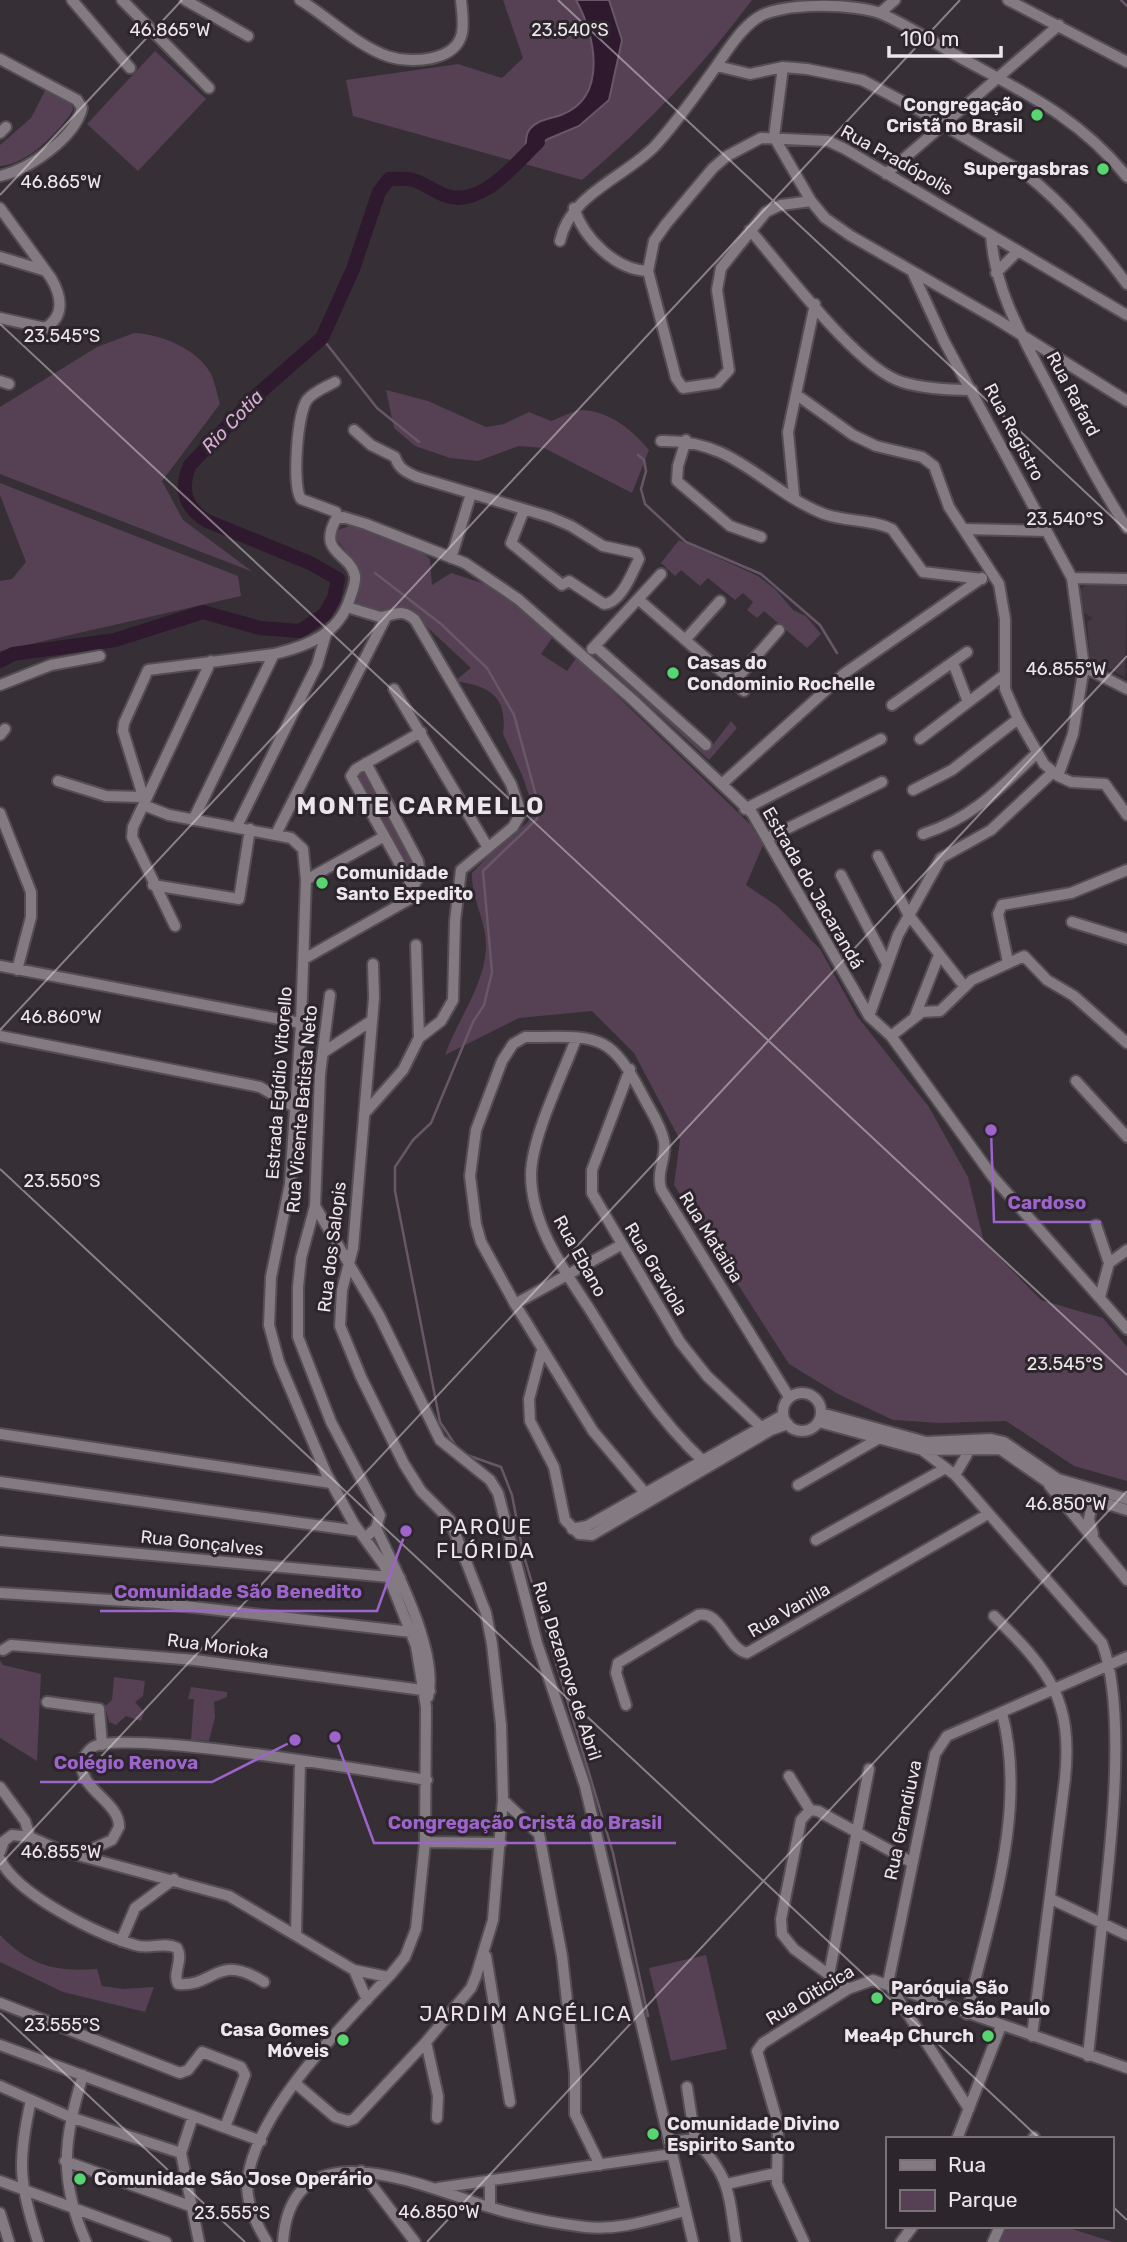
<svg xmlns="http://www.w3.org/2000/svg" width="1127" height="2242" font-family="Rubik,sans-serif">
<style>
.built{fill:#443843}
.green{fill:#554054}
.water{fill:#2f192e;stroke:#685767;stroke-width:2}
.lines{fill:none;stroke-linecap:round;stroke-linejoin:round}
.stream{stroke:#685767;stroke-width:2.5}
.river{stroke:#2f192e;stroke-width:14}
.minor-casing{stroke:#544d53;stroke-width:14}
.minor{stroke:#837a82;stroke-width:10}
.ticks{fill:none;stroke:#ece7eb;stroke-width:2;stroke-opacity:0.45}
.poi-dot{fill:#57d570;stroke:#2d252c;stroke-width:2.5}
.labels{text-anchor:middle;stroke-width:6;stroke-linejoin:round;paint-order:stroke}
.poi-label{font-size:18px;font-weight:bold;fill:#ece7eb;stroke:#2d252c;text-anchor:start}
.street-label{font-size:18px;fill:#ece7eb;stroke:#2d252c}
.water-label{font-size:19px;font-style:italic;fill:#daacd8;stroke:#2d252c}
.quarter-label{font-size:21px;letter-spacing:2px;fill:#ece7eb;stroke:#2d252c}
.district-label{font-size:24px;font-weight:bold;letter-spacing:2px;fill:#ece7eb;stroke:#2d252c}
.ticks-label{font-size:18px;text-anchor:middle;fill:#ece7eb;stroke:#2d252c;stroke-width:6;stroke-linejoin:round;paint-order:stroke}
.leader{fill:none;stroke:#9d64cc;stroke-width:2.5}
.callout-dot{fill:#9d64cc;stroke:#2d252c;stroke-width:2.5}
.callout-label{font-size:19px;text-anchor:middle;font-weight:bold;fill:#9d64cc;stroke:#2d252c;stroke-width:6;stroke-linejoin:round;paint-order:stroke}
</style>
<rect width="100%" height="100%" fill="#372f36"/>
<path class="built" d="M1088 583H1127L1125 677 1090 658 1087 622 1093 618 1084 613 1079 591Z"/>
<path class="green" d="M503 0H752C702 67 646 126 582 180L353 116 346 80 458 64 502 78 523 58Z
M155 51 206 99 138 171 87 124Z
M46 89 72 103 73 110C59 132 28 164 0 166V145L31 118Z
M134 333C161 334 195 348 210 372 215 381 217 394 220 404L162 481 183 520 253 572 0 474V407L97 347Z
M386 390 428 401 486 427 504 424 529 412 551 421C560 418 573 410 583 410 611 412 632 430 649 450L632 493 544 448 519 446 478 461 450 458 415 446 394 428Z
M0 483 238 576 241 596 0 651V581L12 579 26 562 0 495Z
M352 525 412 545 430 559 432 585 451 573 491 586 554 635 541 654 567 671 577 657 750 824 763 845 746 885 777 906 820 949 857 1016 929 1107 968 1177 984 1242 1041 1300 1103 1318 1127 1347V1481L1074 1466 1006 1421 940 1423 893 1420 838 1394 789 1364 674 1185 680 1140 634 1053 592 1011 519 1018 445 1055C457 1020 484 987 486 948 487 922 471 899 472 873L501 843 527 823 532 815V804L522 775 503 734C508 696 489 686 455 681L471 668 412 613 399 607 379 610 356 604 360 570 335 537 338 530Z
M679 540 758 576 776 590 793 610 806 616 821 634 807 648 764 611 757 618 747 610 753 602 743 593 735 600 708 578 700 586 681 570 675 576 661 563Z
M596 651 709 750 731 721 737 728 709 760 592 654Z
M365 767 418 867 411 869 355 775Z
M0 1660 3 1665 41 1674 37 1761 0 1738Z
M114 1677 145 1681 143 1696 135 1702 144 1712 141 1721 126 1716 116 1725 109 1722 105 1706 112 1700Z
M191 1687 227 1692V1697L214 1702 215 1717 209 1741 191 1740 194 1699H188Z
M0 1935C30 1966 56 1972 97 1969L102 1986 124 1989 154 1987 145 2012 63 1992 0 1962Z
M706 1955 727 2049 671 2061 649 1968Z
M1005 2226H1063L1113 2242H1000Z"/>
<path class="water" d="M576 0H609L622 40 609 100 579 126 548 139 525 154C526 148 525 138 528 132 534 120 550 119 561 115 609 97 595 34 576 0Z"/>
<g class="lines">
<path class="stream" d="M1121 0 1127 6
M322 338 377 408 419 442
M638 455 644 460 646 471 641 489 645 504 686 542 761 574 820 625 837 653
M375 573 441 624 487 668 514 715 538 803 537 819 483 871 492 972 484 1005 473 1022 431 1123 413 1140 395 1167V1191L440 1422 458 1449
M467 1455 501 1467 512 1495 523 1553 613 1853 648 2016"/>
<path class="river" d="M0 661 13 654 115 640 203 612 260 628 300 631 325 614 334 598 338 579 310 563 207 521C186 508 179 490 190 465L258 394 322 338 353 269 379 192 389 179C422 177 418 184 444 195 480 210 516 163 538 142"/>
<defs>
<path id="minor" d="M72 0 130 68
M122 0 209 88
M185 0 248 36
M300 0C328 17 356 45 387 56 410 64 456 62 462 33 464 22 462 11 461 0
M1008 0 1127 62
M880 13 895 0
M0 59 77 100 82 108C75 138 28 170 0 176
M717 66 750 74 783 67 807 69 862 80 917 109 1027 175C1066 206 1097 244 1127 284
M783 67 774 137 811 201 825 218 851 236 996 319 1127 401
M0 133 6 127
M886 174 1059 25
M811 201 781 205 766 212 721 268 717 290 729 370 717 383 683 388 676 378 648 271 654 241 666 224 713 168 727 156 761 138 828 141 845 149 1127 315
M0 208 51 278C61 295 66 316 45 328L0 318
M574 208C584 239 616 270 648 271
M750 230C783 268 857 368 902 382 925 389 948 390 972 390
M991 235C995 293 1025 341 1052 393 1075 438 1099 485 1127 528
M560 241C570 194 624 178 655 146 675 124 693 99 710 75 724 56 738 31 757 18 780 2 856 3 882 14 909 26 935 43 961 58 1025 93 1080 118 1127 177
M0 257 43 270
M912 271 944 341 1072 578 1084 667 1073 734 1058 776
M996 273 1018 251
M0 381 9 384
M335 382C326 387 313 392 307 400 297 414 292 486 301 499L336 512
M797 395 853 435 876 446 922 457 934 466 949 507 999 584 1005 619V689L1018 719 1044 764 1058 776 1071 782 1105 784 1127 815
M354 430 371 445 395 457C399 469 406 472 417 477L550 517 571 526 603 546 636 553 639 559C632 573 621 603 604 604L569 581 562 585 511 543 524 510
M686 440 678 466 677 481 730 526 761 537
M661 441C736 439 762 489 824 514 846 522 871 519 892 529L923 572 982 579
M794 496 788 432 815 304
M966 529 1046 531
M451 558 471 494
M1072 578 1127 579
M638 599 744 691
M347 607 380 617C394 616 401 607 415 620L511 784 521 813 513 827 461 870 455 921 453 1000 441 1021 419 1038 403 1070 364 1114
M685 640 720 601
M595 646 706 745
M592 649 661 574
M953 663 968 702
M1084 667 1127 689
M733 683 779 630
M0 685 51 665 100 656
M394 689 487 846
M892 705 967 652
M0 735 5 729
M920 739 1004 675
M366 763 418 861 420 874 414 885
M58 781 106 796 141 797
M723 783 845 673 982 578
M913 790 952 770 1018 719
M146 806 169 815 291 838 303 849 306 880 301 1023 290 1184 271 1277 269 1325 279 1362 326 1473 354 1524 384 1565 416 1646 426 1707 425 1842 416 1929 405 1957 392 1973C344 2024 260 2106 248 2176 244 2198 256 2224 267 2242
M146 806 123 731 124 723 148 670 274 654C308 646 339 634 350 598 352 592 356 583 355 576 350 552 317 554 336 519L343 517 366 524 465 563 518 599 633 700 752 813 869 1016 891 1036 993 1177 1127 1329
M745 809 881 739
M0 813 31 892V917L17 970
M193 820 274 654
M237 826 317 665 326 634
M276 834 386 617
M923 834C973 818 1000 788 1037 753
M768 838 882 782
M878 856 908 914 964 986
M841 875 887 964
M306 880 383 837
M153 885 239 899 250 829
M1072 922 1127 939
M175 926 132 837 133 827 211 661
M416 945 419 1038
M304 959 417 895 351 776 356 769 421 732
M1008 962 998 914 1002 905 1071 893 1127 870
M0 966 301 1023
M330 995 320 1074 315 1206 301 1258 298 1287V1337L331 1422 380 1515 376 1528 366 1537
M869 1016 898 935 941 858 991 830 1053 772
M915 1016 939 955
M0 1036 260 1087 296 1108
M891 1036 922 1012 940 1011 972 980 1024 956 1047 980 1074 996 1127 1043
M576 1039C562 1076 532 1136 531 1174 531 1226 565 1271 592 1313 625 1367 657 1418 703 1461
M324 1052 371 1021
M630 1069 592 1170V1193L680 1342 707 1376 761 1427
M1076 1081 1127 1137
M315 1206 379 1315 440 1440 490 1480 498 1493 537 1643 585 1786 693 2242
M1096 1225 1109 1263
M1100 1297 1109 1263 1127 1250
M515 1304 621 1245
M542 1350 529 1399 530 1421 554 1467 565 1520 579 1534 592 1535 771 1430 788 1424
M783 1412a19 19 0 1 1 38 0a19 19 0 1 1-38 0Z
M821 1413 926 1442 991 1439 1004 1442 1058 1479 1127 1499
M819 1422 922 1450 1000 1449 1056 1488 1127 1510
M0 1434 331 1483
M922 1450 955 1475 1102 1643C1127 1709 1111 1847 1102 1924 1097 1968 1093 2012 1088 2056
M955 1475 969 1451
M0 1482 359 1531
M798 1485 878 1439
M1049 1485 1127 1580
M646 1494 593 1431 515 1304 481 1242 476 1224 470 1176 476 1130 502 1061 513 1044 525 1037C596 1037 609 1030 643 1096 650 1110 661 1125 664 1141 667 1157 656 1171 661 1189L789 1397
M376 1528C395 1569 439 1651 428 1697
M572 1529 587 1526 783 1415
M1093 1534 1089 1519 1094 1495
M816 1540 944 1469
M0 1541 400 1578
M0 1593 158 1603 411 1632 420 1630
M994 1616C1049 1670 1073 1699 1065 1779L1032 2036
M3 1650 11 1645 195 1660 430 1691
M47 1702 99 1709 102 1745
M626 1705 616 1673 618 1663 698 1615C721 1610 726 1648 747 1653L988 1514
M789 1776 810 1810
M0 1787 25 1821 30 1837 59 1850 229 1896 354 1970 367 2000
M503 1800 539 1834 562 1956 575 2073V2114L600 2165
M425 1842 501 1843
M0 1852 4 1841 12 1835 30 1837
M79 1855 112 1840 119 1827C120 1801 75 1788 83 1760 84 1756 89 1750 93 1747 125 1729 376 1772 427 1780
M0 1859C17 1895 97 1934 135 1945 149 1950 164 1941 177 1948 184 1960 172 1973 178 1984 216 1987 216 1952 264 1982
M1051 1899 1127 1935
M296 1934 300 1761
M121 1941 135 1908 174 1879
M486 1956 510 2102
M354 1970 388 1977
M829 1975 869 1769
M848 1989 794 1949 782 1934 781 1919 801 1820 810 1810 818 1811 911 1862
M0 2003 180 2073 188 2070 202 2052 241 2067 245 2075 225 2127
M967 2014C989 1918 1028 1811 1002 1713
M426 2042 438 2096 437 2118
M0 2045 261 2141
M83 2075C64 2139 58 2178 86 2242
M295 2083 335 2117 348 2121 354 2119 426 2042 471 1988 476 1976 493 1920 503 1800 501 1725 492 1644 486 1613 450 1520 421 1491 404 1464 361 1377 340 1326 342 1290 353 1248 374 998 373 964
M0 2086 70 2117 181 2153
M687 2087 695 2139
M31 2100C17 2163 19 2181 38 2242
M969 2109 888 1983 935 1754 947 1736 1127 1657
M193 2116 181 2153 199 2242
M957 2139 1001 2026
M1033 2139 1034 2137
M669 2142 695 2139C731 2179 728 2191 736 2242
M65 2161 190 2206
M361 2171 415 2242
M0 2181 166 2242
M727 2184 776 2173
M438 2188 672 2154
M490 2207V2180
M0 2213 9 2242
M283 2242C291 2125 419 2185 486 2206 517 2216 553 2223 585 2227 619 2231 653 2219 685 2211
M804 2242 777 2183 778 2124 757 2051 763 2043 848 1989 873 1980 1127 2068
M901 2242 913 2226
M993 2242 1000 2226"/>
</defs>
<use href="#minor" class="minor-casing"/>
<use href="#minor" class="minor"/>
</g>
<path class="ticks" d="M558 0 1127 531M0 195 182 0M0 324 1127 1375M0 1030 960 0M0 1169 1040 2139M0 1865 1127 656M0 2013 245 2242M1111 2205 1127 2220M427 2242 1127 1491"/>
<g class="poi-dot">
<circle cx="1037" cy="115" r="7"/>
<circle cx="1103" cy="169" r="7"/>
<circle cx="673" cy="673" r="7"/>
<circle cx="322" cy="883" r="7"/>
<circle cx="877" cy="1998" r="7"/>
<circle cx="988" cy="2036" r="7"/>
<circle cx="343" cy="2040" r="7"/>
<circle cx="653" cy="2134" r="7"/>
<circle cx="80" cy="2179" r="7"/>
</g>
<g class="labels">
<g class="poi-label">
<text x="1023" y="111" text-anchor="end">Congregação<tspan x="1023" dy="21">Cristã no Brasil</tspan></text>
<text x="1089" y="175" text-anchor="end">Supergasbras</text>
<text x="687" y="669">Casas do<tspan x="687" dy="21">Condominio Rochelle</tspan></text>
<text x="336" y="879">Comunidade<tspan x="336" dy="21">Santo Expedito</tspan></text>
<text x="891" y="1994">Paróquia São<tspan x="891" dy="21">Pedro e São Paulo</tspan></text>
<text x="329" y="2036" text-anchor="end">Casa Gomes<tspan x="329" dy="21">Móveis</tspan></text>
<text x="974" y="2042" text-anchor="end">Mea4p Church</text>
<text x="667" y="2130">Comunidade Divino<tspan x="667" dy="21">Espirito Santo</tspan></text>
<text x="94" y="2185">Comunidade São Jose Operário</text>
</g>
<g class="street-label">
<text transform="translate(897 160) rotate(29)" y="6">Rua Pradópolis</text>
<text transform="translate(1073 394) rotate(62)" y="6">Rua Rafard</text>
<text transform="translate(1014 432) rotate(62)" y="6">Rua Registro</text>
<text transform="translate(813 888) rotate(60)" y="6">Estrada do Jacarandá</text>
<text transform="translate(279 1083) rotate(-86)" y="6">Estrada Egídio Vitorello</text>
<text transform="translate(302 1109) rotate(-85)" y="6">Rua Vicente Batista Neto</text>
<text transform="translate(711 1237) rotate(58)" y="6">Rua Mataiba</text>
<text transform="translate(332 1247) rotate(-83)" y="6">Rua dos Salopis</text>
<text transform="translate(580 1256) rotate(61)" y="6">Rua Ebano</text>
<text transform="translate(656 1269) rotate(59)" y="6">Rua Graviola</text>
<text transform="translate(202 1543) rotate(6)" y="6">Rua Gonçalves</text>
<text transform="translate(789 1610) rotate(-30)" y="6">Rua Vanilla</text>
<text transform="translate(218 1646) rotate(7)" y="6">Rua Morioka</text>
<text transform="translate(567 1671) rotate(72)" y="6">Rua Dezenove de Abril</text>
<text transform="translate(903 1820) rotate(-78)" y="6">Rua Grandiuva</text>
<text transform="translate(810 1995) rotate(-31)" y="6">Rua Oiticica</text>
</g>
<g class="water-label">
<text transform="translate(232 421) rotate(-46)" y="7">Rio Cotia</text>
</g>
<g class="quarter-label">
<text x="486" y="1534">PARQUE<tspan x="486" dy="24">FLÓRIDA</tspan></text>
<text x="526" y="2021">JARDIM ANGÉLICA</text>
</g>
<g class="district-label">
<text x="421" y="814">MONTE CARMELLO</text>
</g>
</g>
<g class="ticks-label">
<text x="570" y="36">23.540°S</text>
<text x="170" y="36">46.865°W</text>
<text x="61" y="188">46.865°W</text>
<text x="62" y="342">23.545°S</text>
<text x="1065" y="525">23.540°S</text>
<text x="1066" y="675">46.855°W</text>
<text x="61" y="1023">46.860°W</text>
<text x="62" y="1187">23.550°S</text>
<text x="1065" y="1370">23.545°S</text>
<text x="1066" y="1510">46.850°W</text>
<text x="61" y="1858">46.855°W</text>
<text x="62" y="2031">23.555°S</text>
<text x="439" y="2218">46.850°W</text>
<text x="232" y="2219">23.555°S</text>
</g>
<path class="leader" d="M991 1130L994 1222H1101M406 1531L377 1611H100M295 1740L212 1782H40M335 1737L374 1843H676"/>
<g class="callout-dot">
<circle cx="991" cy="1130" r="7"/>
<circle cx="406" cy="1531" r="7"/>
<circle cx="295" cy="1740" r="7"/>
<circle cx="335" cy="1737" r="7"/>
</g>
<g class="callout-label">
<text x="1047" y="1209">Cardoso</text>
<text x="238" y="1598">Comunidade São Benedito</text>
<text x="126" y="1769">Colégio Renova</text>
<text x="525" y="1829">Congregação Cristã do Brasil</text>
</g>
<rect x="886" y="2137" width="228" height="91" fill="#2d252c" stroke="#797378" stroke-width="2"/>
<rect x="900" y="2160" width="35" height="10" fill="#837a82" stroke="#797378" stroke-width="2"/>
<text x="948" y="2172" font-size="21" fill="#ece7eb">Rua</text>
<rect x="900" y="2190" width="35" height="21" fill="#554054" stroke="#797378" stroke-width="2"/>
<text x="948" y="2207" font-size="21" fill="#ece7eb">Parque</text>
<path d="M889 46v10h112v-10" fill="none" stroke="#ece7eb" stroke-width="3.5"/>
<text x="900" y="46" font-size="21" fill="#ece7eb" stroke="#2d252c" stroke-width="5" paint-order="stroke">100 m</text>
</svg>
